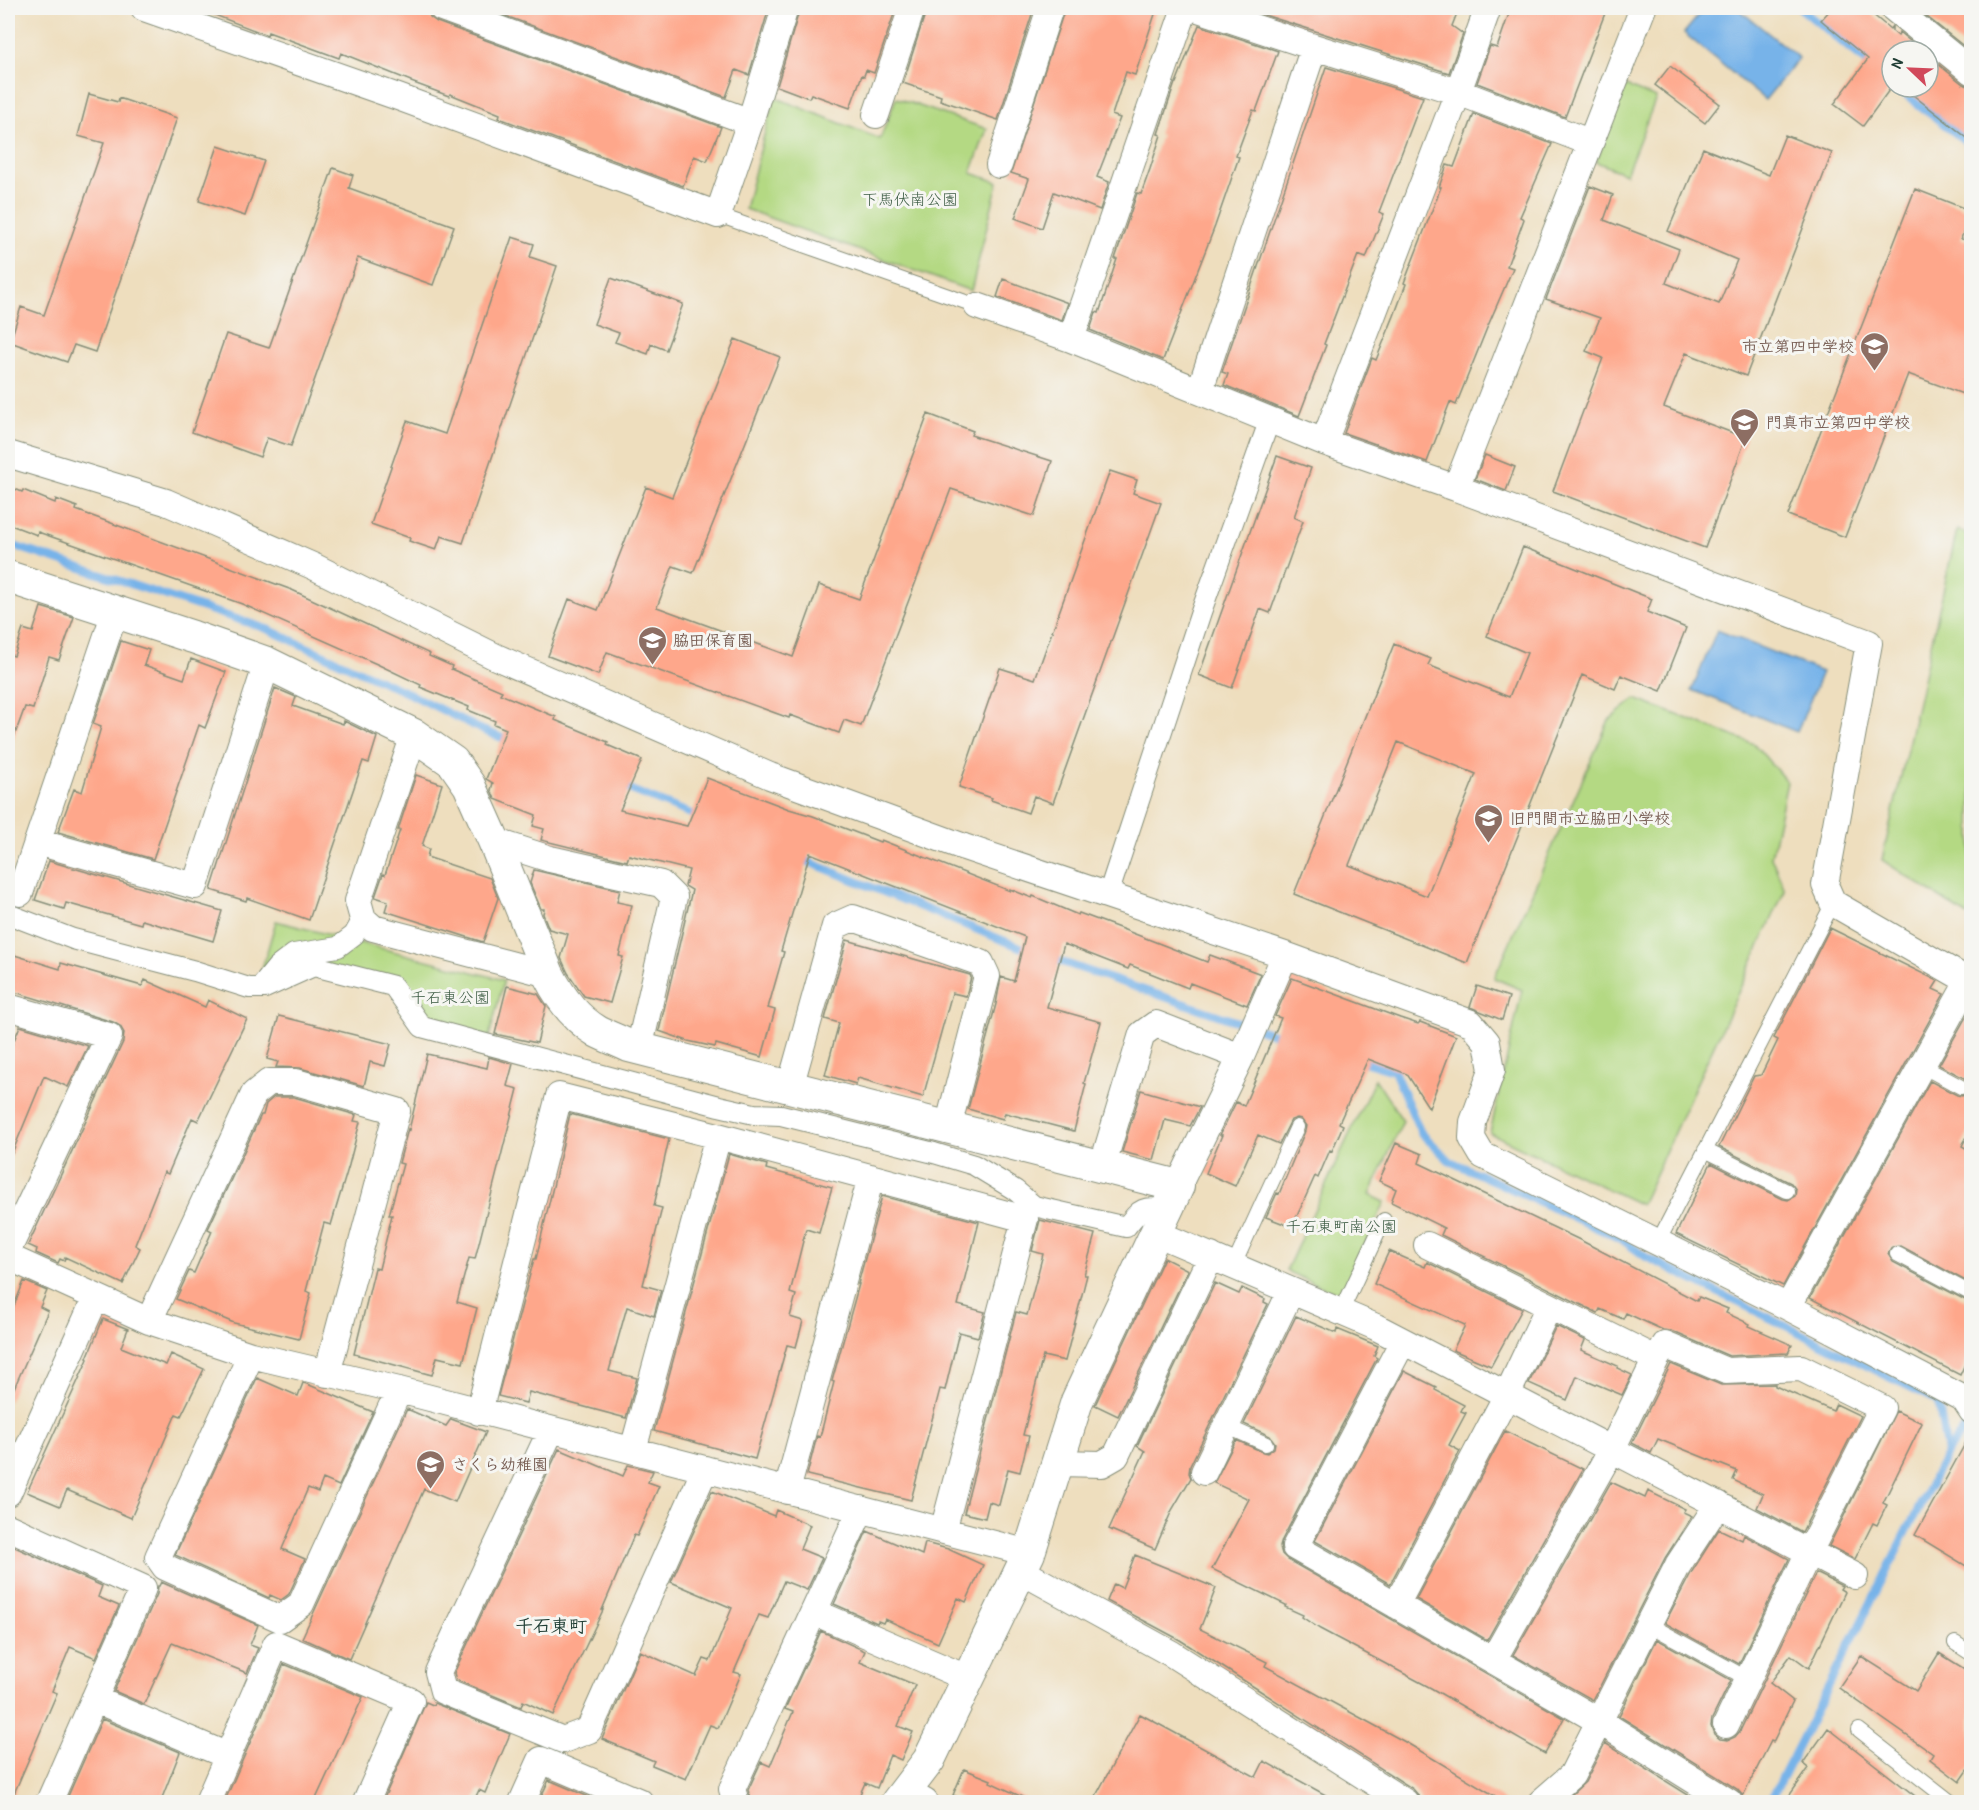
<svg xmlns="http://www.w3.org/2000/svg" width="1979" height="1810" font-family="'Patrick Hand','Klee One',sans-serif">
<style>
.green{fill:#b4d983;stroke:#6a8b5c;stroke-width:1.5}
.water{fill:#77b3e9;stroke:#4b788e;stroke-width:1.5}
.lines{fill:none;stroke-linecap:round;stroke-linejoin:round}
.stream{stroke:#77b3e9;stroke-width:8}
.building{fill:#fea78b;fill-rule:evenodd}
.service-casing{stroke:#868e79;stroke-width:16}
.pedestrian-casing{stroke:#868e79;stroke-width:22}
.minor-casing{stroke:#868e79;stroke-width:28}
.tertiary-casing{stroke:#868e79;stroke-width:34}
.service{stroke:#fff;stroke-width:14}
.pedestrian{stroke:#fff;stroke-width:20}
.minor{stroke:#fff;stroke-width:26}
.tertiary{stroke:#fff;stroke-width:32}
.labels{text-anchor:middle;stroke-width:6;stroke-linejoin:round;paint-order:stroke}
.park-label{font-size:16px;fill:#3d5c44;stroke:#f6f6f2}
.education-label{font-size:16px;font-weight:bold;fill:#785e54;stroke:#f6f6f2;text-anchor:start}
.neighbourhood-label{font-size:18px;font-weight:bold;fill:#1f3d34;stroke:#f6f6f2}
</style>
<rect width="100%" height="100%" fill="#f6f6f2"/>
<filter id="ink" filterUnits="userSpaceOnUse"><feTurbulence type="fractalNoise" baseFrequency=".0167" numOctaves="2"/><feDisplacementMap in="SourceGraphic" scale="12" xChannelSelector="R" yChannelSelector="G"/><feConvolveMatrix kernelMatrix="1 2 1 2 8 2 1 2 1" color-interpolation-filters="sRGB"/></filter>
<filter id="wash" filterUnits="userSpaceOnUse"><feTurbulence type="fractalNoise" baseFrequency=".008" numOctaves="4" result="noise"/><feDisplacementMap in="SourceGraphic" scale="24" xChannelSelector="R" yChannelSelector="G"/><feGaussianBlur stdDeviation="1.35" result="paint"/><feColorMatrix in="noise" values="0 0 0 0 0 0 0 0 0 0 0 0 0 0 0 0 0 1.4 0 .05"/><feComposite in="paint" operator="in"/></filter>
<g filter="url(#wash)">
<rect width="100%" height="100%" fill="#eedebe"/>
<path class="green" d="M1626 86 1656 98 1626 174 1596 162Z
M774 97 880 139 896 98 987 129 971 173 998 182 971 291 745 209Z
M1957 530 1972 535 1971 918 1882 860Z
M1635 699 1754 744 1787 782 1771 857 1785 890 1641 1205 1490 1133 1522 990 1494 978 1609 720Z
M276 921 504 980 489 1037 427 1021 397 981 280 974 262 969Z
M1375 1079 1403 1121 1370 1195 1385 1202 1342 1296 1286 1271Z"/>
<path class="water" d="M1705 8H1737L1799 58 1765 100 1684 33Z
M1717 630 1822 672 1797 732 1692 690Z"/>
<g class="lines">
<path class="stream" d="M1800 8 1873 68
M1896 87 1972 146
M8 544 267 629 412 695 480 729 512 742
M621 786 701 818
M799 858 1032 952
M1050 958 1285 1038
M1357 1060 1394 1071 1421 1133 1450 1161 1621 1239 1646 1257 1938 1401 1947 1452
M1770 1802 1947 1452 1972 1419"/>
</g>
<g id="blocks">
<path class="building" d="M199 8H427L430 17 437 22 721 127 707 161 694 156 683 186 499 118 500 114 450 94 449 96 411 82V81L341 53 339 58 268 32 267 35 199 9Z
M484 8H769L749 75 736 70 726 97Z
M800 8H896L874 73 866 70 864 76 862 75 850 108 811 94 809 98 777 86Z
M927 8H1034L998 120 940 100 941 96 903 83Z
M1065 8H1157L1135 75 1126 72 1112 115 1120 118 1097 177 1109 182 1100 210 1054 192 1042 228 1015 218 1029 179 1011 173Z
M1242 8H1459L1452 26 1463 34 1449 73Z
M1511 8H1607L1565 117 1477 83 1490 46 1497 48Z
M1832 8H1865L1890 29 1892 26V31L1898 36 1899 32 1922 51H1892V86L1863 126 1834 104 1868 59 1821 20Z
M1916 8H1971V52Z
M1199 25 1278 51 1256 111 1253 110 1236 156 1239 157 1215 226 1163 360 1090 330 1096 312 1099 313 1117 259H1115L1137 193 1141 194 1150 169 1161 135 1158 134 1175 83H1176Z
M1928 56 1963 84 1971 87V141L1903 87H1928Z
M1670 66 1720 104 1705 123 1655 85Z
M1326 67 1423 97 1379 212 1384 214 1366 258 1358 255 1324 344 1326 345 1299 416 1224 385 1228 374 1222 372Z
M89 94 118 102 119 98 177 118 95 352 74 345 67 362 10 342 21 307 44 315 104 143 78 136Z
M1474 114 1552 144 1520 217 1524 219 1507 266 1513 268 1487 328 1456 405 1450 402 1427 462 1344 433 1372 358 1376 360 1394 316 1406 284 1404 283 1441 187H1439L1447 165 1454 167Z
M1785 135 1832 153 1746 376 1686 353 1664 407 1746 438 1705 548 1553 491 1603 358 1586 351 1600 318 1546 299 1590 186 1613 195 1604 220 1679 249 1666 283 1719 304 1737 260 1668 231 1703 148 1769 175Z
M218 146 264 161 245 216 199 201Z
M333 168 353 175 349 188 454 226 433 285 358 258 291 446 267 438 260 457 192 432 226 334 269 348Z
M1915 189 1971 211 1961 239 1971 241V397L1908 374 1845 537 1788 515Z
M512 237 534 244 530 257 557 266 463 543 441 536 436 550 409 541 410 538 371 524 407 421 445 434Z
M611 278 683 304 666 350 651 344 648 354 615 342 619 333 594 324Z
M1003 279 1068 303 1062 320 997 297Z
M735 339 780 357 693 573 673 566 657 607 793 657 819 585 859 599 928 414 973 431 971 435 1052 461 1034 516 951 489 861 726 844 720 839 733 790 715 789 718 607 652 598 675 548 656 569 599 598 610 646 487 672 497Z
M1485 455 1515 467 1506 491 1475 479Z
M1277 456 1311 468 1294 517 1303 521 1270 613 1260 609 1232 688 1199 675Z
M1110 471 1137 480 1133 493 1161 503 1053 803 1034 796 1028 813 991 800 992 798 959 787 1000 668 1035 679Z
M8 486 22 492 23 490 55 503 56 499 77 507 76 510 292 590 430 654 429 656 452 666 451 669 502 691 500 694 556 717 555 720 608 742 607 745 642 760 620 810 687 826 707 778 789 809 813 816 880 842 881 840 1010 891V889L1032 898 1033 896 1078 915 1079 913 1122 929 1207 962 1210 955 1261 974 1247 1005 1190 983 1188 988 1130 965 1128 969 1064 944 1047 1007 1101 1022 1084 1083 1086 1084 1074 1131 1005 1113 1003 1119 968 1109 996 1004 1001 977 1014 981 1025 937 810 853 781 951 784 952 768 1008 775 1010 762 1057 716 1044 715 1047 688 1041 659 1031 692 890 685 886 689 870 629 855 627 861 541 840 544 829 533 826 536 815 495 799 491 790 493 783 486 779 506 729 494 724 495 721 468 710 469 707 420 687 421 685 379 665 242 604 38 532 37 535 8 524Z
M1523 547 1652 599 1647 612 1686 628 1661 691 1621 675 1615 689 1582 675 1467 963 1294 894 1394 644 1431 659 1428 665 1509 697 1527 653 1487 636ZM1398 742 1476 774 1427 896 1349 865Z
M41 607 74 617 59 660 49 657 33 709 25 707 10 748 8 747V654L14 656 23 629 33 632Z
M121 641 149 650 144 665 184 679 191 659 226 672 205 728 199 725 153 859 58 832 74 789 82 792 101 727 93 724Z
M275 688 296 697 293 706 343 724 344 721 377 737 369 763 363 761 309 920 247 898 246 901 211 890Z
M416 775 442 784 422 846 429 849 427 857 490 878 498 898 483 942 385 911 388 901 375 897 383 874 385 875 400 830H398Z
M49 861 222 911 213 941 142 920 141 924 66 903 64 909 35 900Z
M534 870 620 890 617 902 632 905 619 956 623 957 610 1003 584 996 568 973 561 958 568 934 549 929 543 914 544 909H541L530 883Z
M1830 928 1938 981 1933 989 1944 994 1783 1286 1676 1234 1711 1163 1783 1199 1788 1200 1795 1196 1796 1190 1791 1183 1719 1147 1754 1076 1761 1075 1778 1040 1774 1038Z
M847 940 970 975 971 977 966 996 952 993 923 1097 858 1078 856 1084 825 1075 839 1023 825 1019Z
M8 953 60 969 61 963 142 986 145 980 205 1007 208 1000 247 1019 198 1121 192 1118 168 1174 164 1172 135 1245 140 1248 123 1284 65 1257 64 1261 60 1259 58 1263 36 1253 37 1249 28 1245 123 1042 124 1033 120 1026 113 1022 8 990Z
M1292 978 1400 1018 1418 1024 1420 1022 1456 1036 1429 1108 1407 1074 1368 1059 1339 1123 1343 1125 1332 1151 1330 1150 1318 1178 1315 1176 1292 1227 1266 1217 1277 1193 1279 1194 1305 1131 1306 1126 1301 1119 1297 1118 1291 1120 1279 1144 1258 1135 1235 1186 1206 1173 1222 1135H1220L1236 1102 1244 1106 1281 1018 1275 1016Z
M507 986 538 994 546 1006 537 1043 495 1034Z
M1477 986 1509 997 1502 1020 1470 1007Z
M1971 1008V1129L1962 1146 1971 1151V1284L1901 1246 1892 1247 1888 1254 1893 1262 1971 1303V1351L1960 1375 1810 1298 1930 1081 1957 1095 1962 1096 1969 1092 1970 1086 1966 1079 1939 1065Z
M279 1016 391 1044 385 1066 370 1062 364 1086 300 1068 276 1067 278 1062 267 1059Z
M20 1026 88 1046 68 1087 44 1076 8 1163V1055Z
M427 1054 487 1068 489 1057 513 1064 507 1086 518 1089 475 1259 469 1258 457 1302 477 1308 463 1363 437 1357 432 1375 354 1354 375 1268 379 1269 392 1215H389L403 1164 399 1163 408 1129 409 1130Z
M1141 1090 1200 1107 1190 1126 1165 1120 1154 1160 1122 1152Z
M274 1097H294L356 1115 354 1121 360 1122 349 1165 331 1225 324 1223 306 1291 311 1293 299 1339 234 1323 176 1299 189 1271 194 1273 212 1231 208 1229 261 1115H263L266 1104Z
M570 1114 669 1139 654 1206 662 1208 643 1285 661 1290 654 1316 627 1307 609 1371 637 1378 626 1418 529 1392 526 1403 498 1396 534 1259H536Z
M1396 1143 1422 1154 1419 1163 1582 1241 1697 1301 1699 1297 1728 1309 1726 1313 1750 1324 1749 1326 1792 1345 1788 1353 1729 1356 1671 1331 1663 1330 1626 1313 1623 1319 1600 1309 1598 1313 1441 1235 1444 1228 1391 1202 1396 1189 1379 1181Z
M729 1154 767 1165 766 1169 832 1187 819 1233 806 1229 790 1293 796 1295 790 1317 803 1321 796 1347 787 1345 755 1459 654 1431Z
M882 1196 979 1222 958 1305 985 1312 978 1337 959 1332 945 1390 940 1389 911 1500 807 1475 817 1436 820 1437 834 1382 832 1381 859 1284H858Z
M1040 1220 1095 1234 1084 1275H1087L1065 1361 1043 1356 1023 1435 1029 1436 1020 1472 1008 1469 999 1505 989 1502 985 1518 964 1513 1016 1312 1027 1315 1043 1254 1032 1251Z
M1389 1251 1425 1267 1427 1262 1522 1309 1491 1366 1453 1350 1465 1325 1374 1284Z
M1164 1258 1188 1270 1118 1416 1095 1405Z
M24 1281 47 1291 40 1307 48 1311 8 1402V1321Z
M1215 1283 1239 1294 1242 1288 1265 1299 1264 1302 1268 1304 1190 1466 1189 1473 1191 1478 1172 1510 1155 1549 1109 1529 1145 1451 1137 1446Z
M1296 1316 1336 1333 1337 1329 1378 1346 1374 1356 1377 1358 1282 1540 1280 1547 1282 1554 1288 1560 1564 1718 1545 1754 1431 1688 1320 1629 1302 1617 1303 1615 1285 1607 1286 1605 1212 1569 1249 1499 1214 1483 1236 1440 1263 1452 1267 1453 1274 1448 1275 1443 1270 1436 1244 1424Z
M103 1319 128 1329 121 1347 166 1365 171 1354 204 1369 181 1416 176 1414 131 1518 67 1490 60 1506 27 1492 88 1359 87 1358Z
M1556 1326 1585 1340 1581 1350 1618 1366 1617 1368 1632 1375 1622 1395 1577 1376 1567 1400 1529 1383Z
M1671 1364 1721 1385 1775 1384V1386L1833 1411 1836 1404 1861 1416 1802 1532 1757 1508 1763 1494 1733 1480 1737 1471 1658 1439 1651 1453 1632 1443Z
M1404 1371 1436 1387 1435 1390 1464 1405 1461 1411 1466 1413 1449 1445 1460 1451 1390 1584 1315 1541Z
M257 1378 298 1396 303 1383 307 1384 373 1412 339 1486 323 1479 318 1492 308 1488 282 1549 305 1559 289 1594 281 1600 270 1595 269 1598 175 1555Z
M407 1409 446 1426 451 1419 486 1432 455 1502 424 1489 349 1659 302 1638Z
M1896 1411 1922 1423 1883 1503 1887 1505 1877 1525 1873 1523 1855 1559 1829 1546Z
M1505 1431 1583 1469 1487 1640 1416 1599Z
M1971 1433V1569L1915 1535Z
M559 1449 623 1476 628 1465 653 1471 648 1482 659 1486 637 1536 634 1535 602 1610H603L553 1715 523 1701 521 1707 456 1680 454 1673Z
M1611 1482 1645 1498 1648 1491 1685 1509 1683 1512 1692 1516 1665 1558 1593 1700 1513 1655Z
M712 1491 774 1516 776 1510 810 1525 800 1549 822 1558 807 1590 784 1581 768 1618 759 1615 734 1672 741 1674 718 1728 710 1725 686 1779 652 1765 654 1761 602 1739 640 1651 696 1676 704 1659 710 1661 732 1608 671 1582Z
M1719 1529 1742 1540 1744 1535 1789 1559 1739 1664 1665 1623 1691 1573Z
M867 1531 922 1555 925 1543 948 1549 983 1565 966 1602 958 1598 938 1643 885 1619 883 1623 878 1621 877 1623 834 1604Z
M8 1544 102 1586 98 1597 119 1606 96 1658 70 1647 52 1691 57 1693 10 1803H8Z
M1135 1555 1216 1588 1200 1629 1267 1662 1265 1666 1407 1743 1507 1803H1423L1420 1800 1418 1795 1413 1789 1262 1692 1180 1640 1107 1601 1114 1584 1122 1588Z
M1816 1573 1842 1586 1840 1589 1845 1592 1809 1668 1791 1655 1770 1683 1793 1701 1773 1742 1771 1741 1743 1796 1737 1789 1619 1716 1657 1639 1731 1680 1712 1719 1711 1726 1714 1734 1720 1739 1728 1740 1735 1737 1740 1731Z
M161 1582 258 1625 250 1645 258 1648 247 1673 172 1643 144 1704 114 1691 157 1594 158 1586H159Z
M821 1631 865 1651 860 1662 915 1685 898 1726 913 1732 901 1760 890 1755 877 1788 865 1783 856 1803H764L750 1797 748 1790 761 1762 770 1766 793 1712 785 1709Z
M1939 1653 1971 1673V1766L1960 1782 1930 1759 1933 1754 1839 1688 1861 1656 1916 1691Z
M284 1664 363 1697 314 1803H224Z
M426 1702 433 1705 434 1703 510 1734 485 1793 479 1790 473 1803H382Z
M1140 1714 1256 1777 1264 1761 1340 1803H1092Z
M102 1719 180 1752 160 1803H65Z
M1828 1728 1924 1803H1784L1809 1768 1803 1763Z
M1605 1743 1701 1803H1567L1571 1795 1585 1782Z
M964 1769 991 1780 990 1782 1035 1803H971L953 1795Z
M549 1780 603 1803H538Z"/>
</g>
</g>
<g filter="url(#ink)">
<use href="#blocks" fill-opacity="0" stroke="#868e79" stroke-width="1.5"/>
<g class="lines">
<defs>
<path id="service" d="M718 215 977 306
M1922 1066 1961 1087
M1705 1150 1787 1191
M1658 1242 1833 903
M1897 1254 1972 1294
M1233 1267 1297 1127
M1341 1312 1384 1220
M1226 1426 1266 1444
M1648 1624 1748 1679
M1955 1643 1972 1654
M1859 1730 1951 1802"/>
<path id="pedestrian" d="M1108 895 1201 612 1270 419
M8 914 73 939 195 971 249 988H265L314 966 393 986 422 1027 719 1106 754 1114 781 1115 934 1153 974 1165 1015 1190 1034 1206 1126 1227C1141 1208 1142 1206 1167 1210
M260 988 277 967 294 954 338 947 354 935 363 919"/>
<path id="minor" d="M144 8 398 97 718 215 750 122 785 8
M442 8 750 122
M1195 8 1314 47 1458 92 1589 142
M1893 8 1972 72
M876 115 912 8
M999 165 1050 8
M977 306 1071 339 1324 442 1456 488 1869 643 1825 885 1833 903 1972 983
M1071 339 1185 8
M1200 390 1314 47
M1324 442 1458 92 1488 8
M8 454 166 502 315 567 496 657 770 776 964 847 1285 955 1471 1023 1487 1042 1492 1070 1473 1122 1472 1138 1482 1155 1788 1307 1901 1366 1964 1399 1972 1411
M1456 488 1643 8
M414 735 358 901 363 919 373 928 548 974
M494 841 550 859 661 884 674 897 639 1049
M37 842 195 886 267 663
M8 889 20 893 115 612
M8 1007 109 1036 8 1250
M790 1087 835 926 853 918 981 963 987 976 948 1127
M718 1136 1025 1219 943 1531
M1102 1167 1142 1034 1156 1024 1241 1057
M1178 1186 1241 1057 1285 955
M1156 1233 1376 1327 1855 1576
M1427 1245 1656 1359 1612 1449 1493 1660
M8 1257 149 1321 251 1355 399 1390 1029 1553
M1788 1307 1968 982
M149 1321 254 1094 269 1082H296L397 1111 327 1374
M1403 1341 1295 1547 1599 1721 1729 1802
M251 1355 158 1557 165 1567 280 1619 301 1604 399 1390
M1656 1359 1665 1345 1726 1371 1801 1368 1882 1408 1809 1552 1726 1725
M479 1412 559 1096 718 1136 633 1450
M551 1430 438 1672 443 1691 563 1740 589 1730 705 1469
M1058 1463 1102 1464 1116 1456 1211 1256
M1204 1472 1291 1291
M787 1491 871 1177
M8 1493 96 1297
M8 1529V1527L143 1588 49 1802
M1021 1571 1172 1654 1405 1802
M1396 1605 1507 1395 1549 1306
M814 1612 969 1679
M94 1699 228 1756
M907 1792 925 1802
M208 1802 276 1644 411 1701 366 1802
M522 1802 541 1760 640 1802
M736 1802 732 1789 861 1509
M1541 1802 1572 1775 1678 1565 1718 1504"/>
<path id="tertiary" d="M8 577 193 637 267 663 414 735 453 762 469 785 494 841 548 974C559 996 576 1019 598 1032 608 1037 619 1041 629 1046L1178 1186 1077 1401 1029 1553 929 1760 897 1802"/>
</defs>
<use href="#service" class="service-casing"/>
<use href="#pedestrian" class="pedestrian-casing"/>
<use href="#minor" class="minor-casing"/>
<use href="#tertiary" class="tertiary-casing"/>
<use href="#service" class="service"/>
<use href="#pedestrian" class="pedestrian"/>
<use href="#minor" class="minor"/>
<use href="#tertiary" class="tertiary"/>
</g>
</g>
<defs>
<symbol id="school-pin" viewBox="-11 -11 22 30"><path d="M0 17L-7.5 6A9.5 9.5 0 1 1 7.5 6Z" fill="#8d6e63" stroke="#f6f6f2"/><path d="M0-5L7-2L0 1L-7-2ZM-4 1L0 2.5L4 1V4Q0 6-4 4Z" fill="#fff"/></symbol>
</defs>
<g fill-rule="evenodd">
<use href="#school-pin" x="1858" y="330" width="33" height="45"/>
<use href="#school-pin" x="1728" y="406" width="33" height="45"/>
<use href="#school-pin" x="636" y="624" width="33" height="45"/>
<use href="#school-pin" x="1472" y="802" width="33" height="45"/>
<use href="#school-pin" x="414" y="1448" width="33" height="45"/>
</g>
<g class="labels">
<g class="park-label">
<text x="910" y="205">下馬伏南公園</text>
<text x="450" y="1003">千石東公園</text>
<text x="1341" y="1232">千石東町南公園</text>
</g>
<g class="education-label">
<text x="1854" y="352" text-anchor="end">市立第四中学校</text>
<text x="1766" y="428">門真市立第四中学校</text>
<text x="673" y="646">脇田保育園</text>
<text x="1510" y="824">旧門間市立脇田小学校</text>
<text x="452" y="1470">さくら幼稚園</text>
</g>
<g class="neighbourhood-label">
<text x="551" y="1632">千石東町</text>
</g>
</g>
<rect width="1979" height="1810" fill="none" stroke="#f6f6f2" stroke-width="30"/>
<g transform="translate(1910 69) rotate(293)"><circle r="28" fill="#f6f6f2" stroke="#a0aca6" stroke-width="1.5"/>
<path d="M0-4.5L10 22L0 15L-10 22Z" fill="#d1495b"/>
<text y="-9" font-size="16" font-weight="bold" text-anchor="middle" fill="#1f3d34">N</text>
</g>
</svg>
